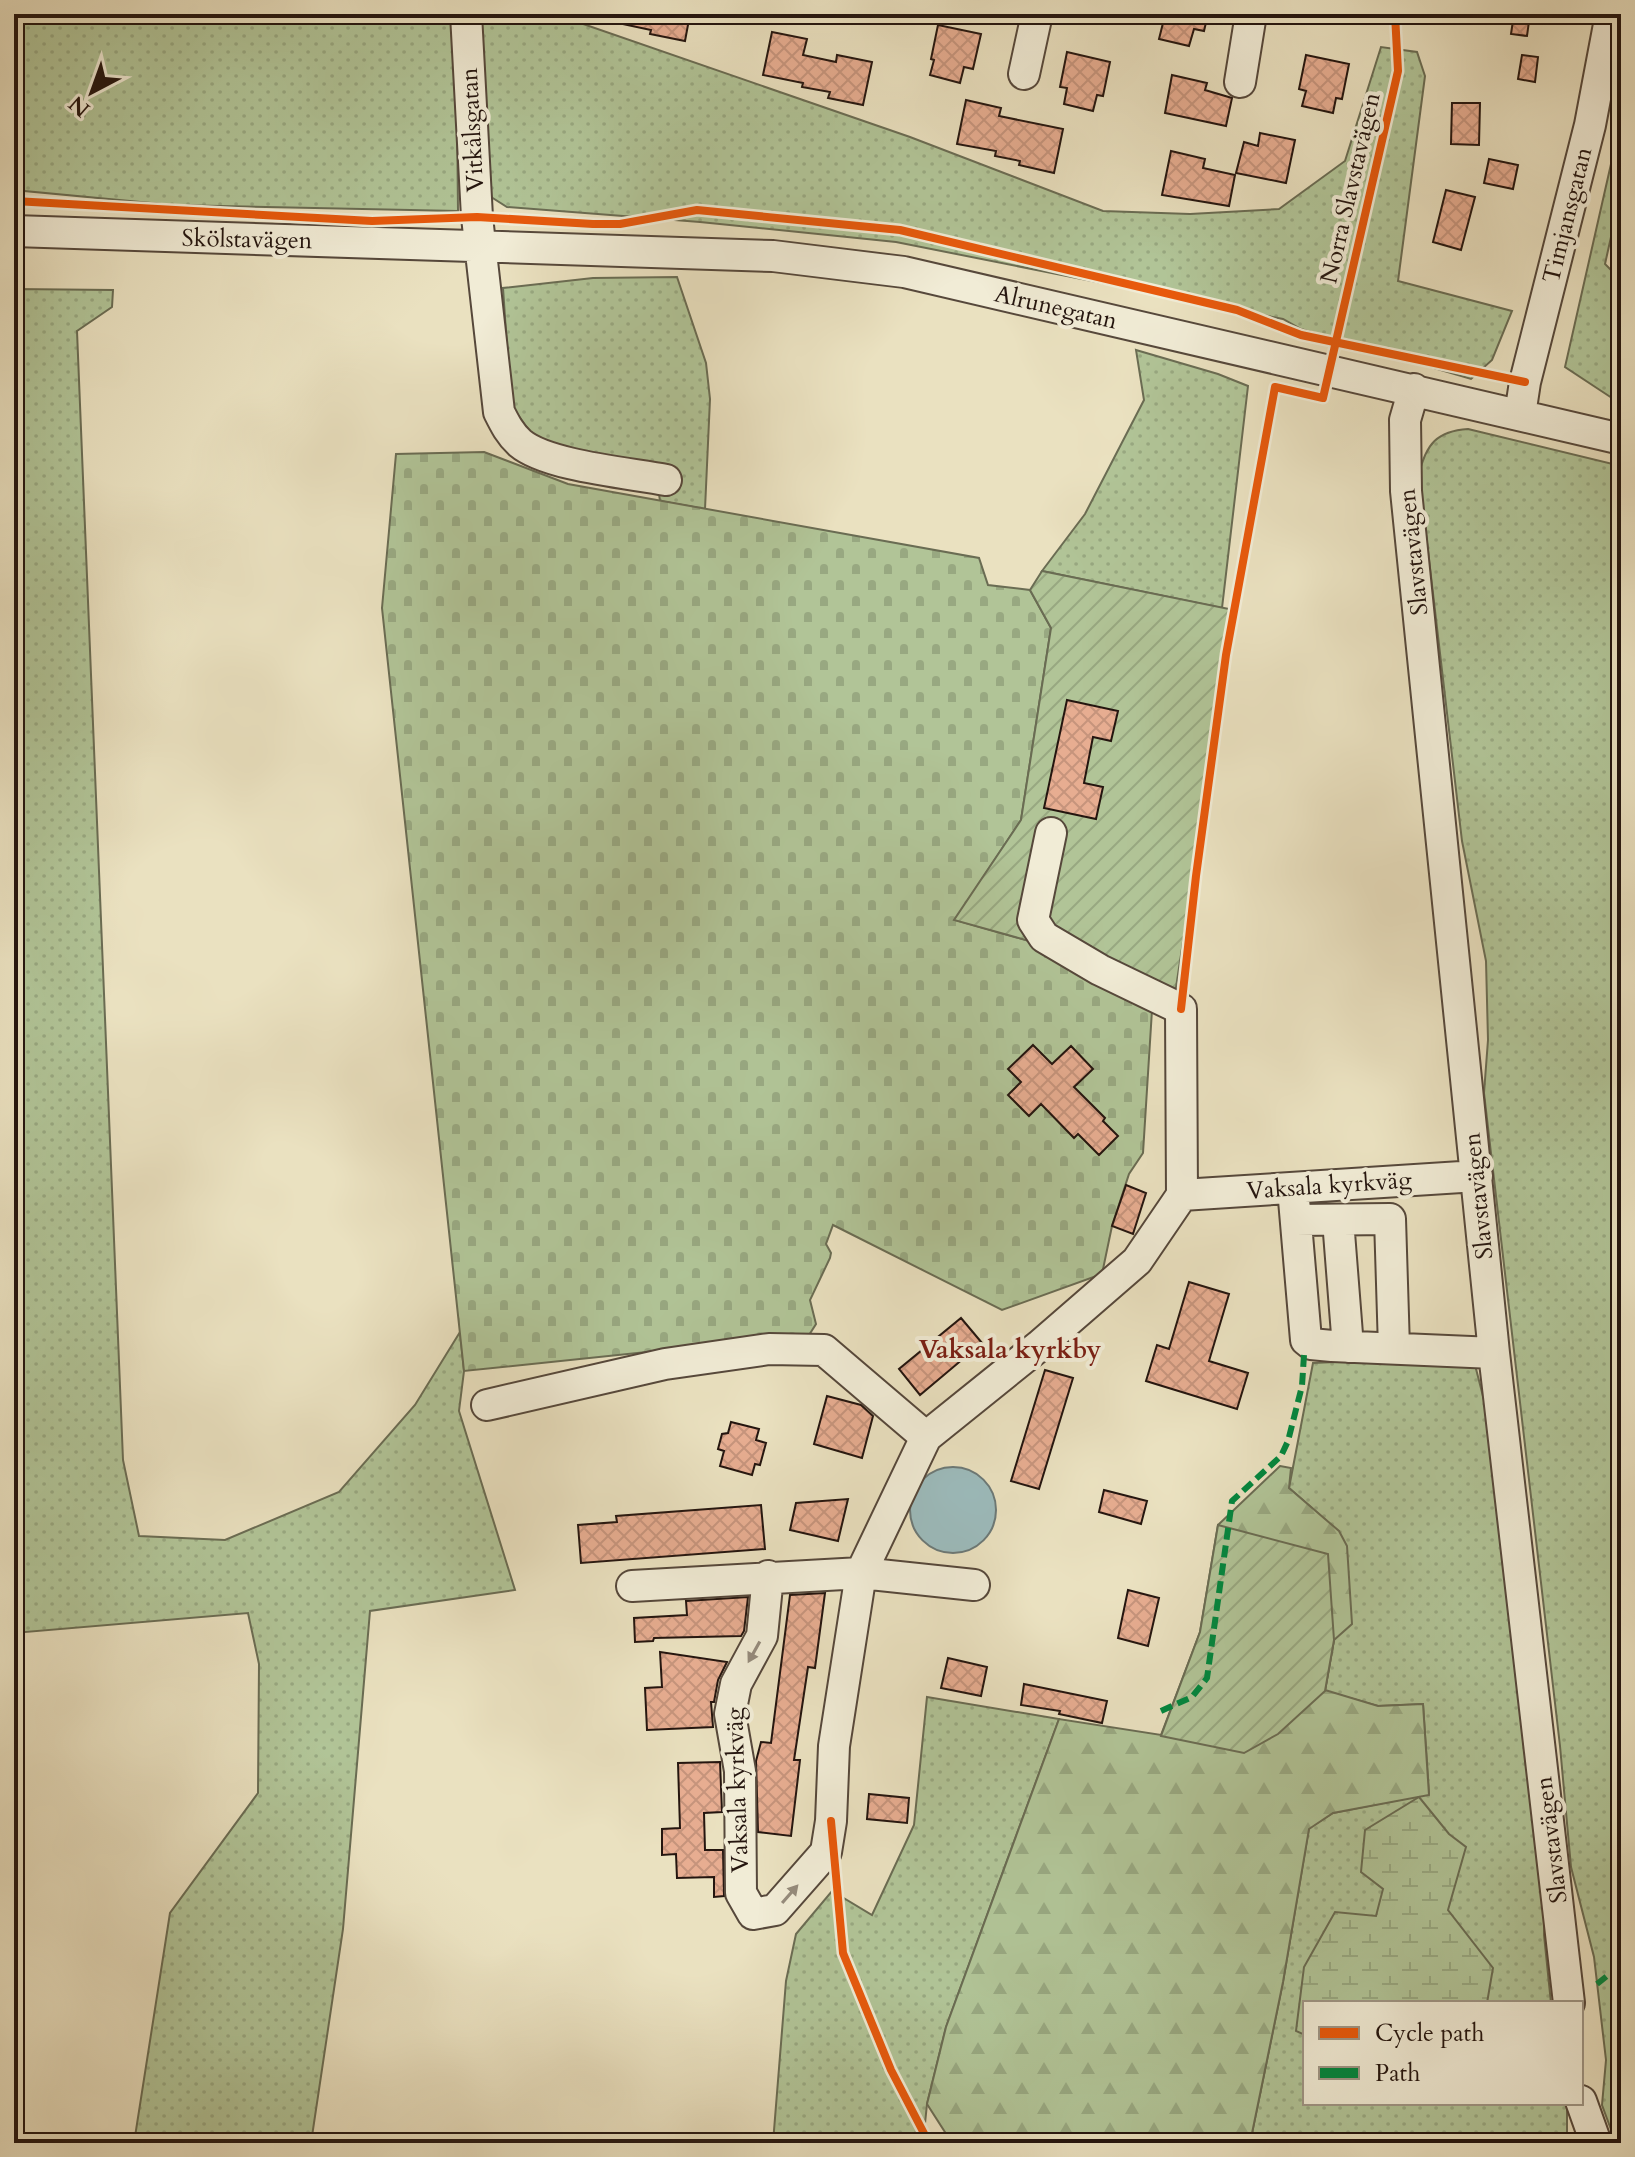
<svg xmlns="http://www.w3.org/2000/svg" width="1635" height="2157" font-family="Cardo,serif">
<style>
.grass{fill:url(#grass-dots);stroke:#6a6c53;stroke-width:2}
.forest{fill:url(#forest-firs);stroke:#6a6c53;stroke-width:2}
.wetland{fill:url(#wetland-marsh);stroke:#6a6c53;stroke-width:2}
.cemetery{fill:url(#cemetery-stones);stroke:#6a6c53;stroke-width:2}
.garden{fill:url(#garden-furrows);stroke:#6a6c53;stroke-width:2}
.water{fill:#9cbbbc;stroke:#6c7977;stroke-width:2}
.building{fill:url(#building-cross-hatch);stroke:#24150f;stroke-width:2}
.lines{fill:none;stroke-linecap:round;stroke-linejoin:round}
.minor-casing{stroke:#56483b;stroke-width:34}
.minor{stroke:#f1ecd6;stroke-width:30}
.quiet{stroke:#00873e;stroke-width:6;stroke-dasharray:12 6;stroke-linecap:butt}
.cycleway-casing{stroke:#f1ecd6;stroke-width:13}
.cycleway{stroke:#e8590c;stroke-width:8}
.oneway{fill:#958b7c}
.labels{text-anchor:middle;stroke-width:8;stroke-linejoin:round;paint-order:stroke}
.street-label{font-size:24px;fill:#24150f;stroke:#f1ecd6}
.neighbourhood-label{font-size:26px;font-weight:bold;fill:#7a1f14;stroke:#f1ecd6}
</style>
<defs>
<pattern id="grass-dots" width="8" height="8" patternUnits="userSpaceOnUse" patternTransform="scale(2)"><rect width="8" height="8" fill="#b1c497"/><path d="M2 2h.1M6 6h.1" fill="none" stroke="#98a881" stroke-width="1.8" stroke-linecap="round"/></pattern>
<pattern id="forest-firs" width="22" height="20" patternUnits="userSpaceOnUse" patternTransform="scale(2)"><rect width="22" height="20" fill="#b1c497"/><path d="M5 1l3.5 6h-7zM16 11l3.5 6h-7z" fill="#98a881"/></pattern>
<pattern id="wetland-marsh" width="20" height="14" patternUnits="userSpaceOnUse" patternTransform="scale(2)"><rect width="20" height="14" fill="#b1c497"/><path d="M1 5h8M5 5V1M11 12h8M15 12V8" fill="none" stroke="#98a881"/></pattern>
<pattern id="cemetery-stones" width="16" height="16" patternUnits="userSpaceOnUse" patternTransform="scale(2)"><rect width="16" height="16" fill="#b1c497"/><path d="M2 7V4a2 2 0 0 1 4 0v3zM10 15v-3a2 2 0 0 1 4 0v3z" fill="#98a881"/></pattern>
<pattern id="garden-furrows" width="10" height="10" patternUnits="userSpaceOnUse" patternTransform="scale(2)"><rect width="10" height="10" fill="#b1c497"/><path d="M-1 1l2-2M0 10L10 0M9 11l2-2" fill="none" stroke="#98a881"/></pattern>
<pattern id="building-cross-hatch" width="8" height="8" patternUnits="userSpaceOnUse" patternTransform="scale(2)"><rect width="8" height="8" fill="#e7ad91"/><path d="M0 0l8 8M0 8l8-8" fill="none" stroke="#c6947c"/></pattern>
</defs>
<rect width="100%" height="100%" fill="#eae1c0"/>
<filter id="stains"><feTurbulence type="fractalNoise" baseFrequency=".0025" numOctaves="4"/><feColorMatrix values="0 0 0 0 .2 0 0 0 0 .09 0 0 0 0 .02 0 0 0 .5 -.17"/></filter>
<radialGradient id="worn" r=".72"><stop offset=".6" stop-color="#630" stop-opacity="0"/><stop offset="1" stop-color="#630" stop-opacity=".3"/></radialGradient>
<path class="grass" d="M14 14H456L458 211 172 205 14 190Z
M481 14H560V16L910 137 1103 211 1190 214 1279 209 1345 161 1381 47 1417 52 1425 76 1398 281 1512 311 1492 360 1471 379 1301 329 1283 319 896 242 700 222 507 207 488 195Z
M1616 142 1621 143V192L1605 264 1613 272 1621 274V404L1565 367Z
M677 277 706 363 710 399 705 509 660 501 655 466 571 451 533 436 511 405 503 288 593 278Z
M14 289 113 290 112 307 77 331 123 1460 139 1536 225 1540 339 1492 415 1405 460 1332 464 1371 459 1411 515 1590 370 1611 343 1929 311 2143H134L170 1913 258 1793 259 1664 248 1613 14 1633Z
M1136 350 1218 374 1248 386 1222 608 1042 571 1085 514 1144 400Z
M1468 429 1621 466V2142L1613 2135 1602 2105 1606 2060 1594 1957 1571 1867 1560 1746 1484 1093 1488 1040 1486 961 1462 841 1419 474C1426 444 1437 431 1468 429Z
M1425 1358 1475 1365 1495 1443 1546 1888 1544 1935 1551 2003H1305V2103H1567V2143H1250L1283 1982 1309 1828 1333 1813 1429 1794 1423 1704 1378 1706 1325 1691 1334 1640 1338 1531 1289 1488 1313 1363Z
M927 1697 1059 1719 946 2027 927 2104 923 2143H773L786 1981 796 1934 832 1891 872 1915 914 1825Z"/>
<path class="forest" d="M1280 1466 1291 1468 1289 1488 1339 1531 1347 1546 1352 1624 1334 1640 1325 1690 1378 1706 1423 1704 1429 1795 1333 1813 1309 1829 1283 1982 1250 2143H952L927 2104 946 2027 1059 1719 1161 1735 1200 1632 1218 1525Z"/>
<path class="wetland" d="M1419 1797 1449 1834 1466 1847 1448 1910 1493 1968 1487 2003H1305V2035L1296 2031 1304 1967 1335 1912 1376 1916 1383 1889 1361 1872 1365 1830Z"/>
<path class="cemetery" d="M484 452 568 484 979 558 988 585 1030 590 1051 628 1021 820 955 920 1040 944 1152 1010 1143 1153 1129 1174 1112 1226 1102 1274 1002 1310 833 1225 826 1244 831 1253 830 1258 810 1300 816 1324 809 1335 464 1371 382 608 396 454Z"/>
<path class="garden" d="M1042 571 1234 610 1175 994 1040 944 954 920 1021 820 1051 628 1030 590Z
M1218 1525 1328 1554 1334 1640 1325 1691 1278 1734 1244 1753 1161 1736 1200 1632Z"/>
<path class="water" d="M910 1510a43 43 0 1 1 86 0a43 43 0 1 1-86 0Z"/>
<path class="building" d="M613 14H690L685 41 650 34 651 30 613 22Z
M1159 14H1208L1204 31 1194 29 1189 46 1159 39 1163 23 1158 21Z
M1514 14H1530L1527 36 1511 34Z
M938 25 981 34 973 69 964 67 960 83 930 75 934 60 931 59Z
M772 32 807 39 803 55 836 62 837 55 872 62 863 105 828 98 830 92 802 87 803 83 763 75Z
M1067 52 1110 62 1103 96 1097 95 1093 111 1064 104 1067 88 1060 87Z
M1306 55 1349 64 1342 99 1336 98 1333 113 1302 106 1306 91 1299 89Z
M1522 55 1538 57 1535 82 1518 79Z
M1172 75 1207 83 1205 90 1232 98 1226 126 1165 113Z
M966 100 1001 108 999 116 1063 129 1054 173 1019 165 1020 161 995 156 996 151 957 144Z
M1452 103H1480L1479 145 1451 144Z
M1260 133 1295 140 1286 183 1236 173 1244 142 1258 146Z
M1171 151 1205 159 1203 168 1235 175 1229 206 1162 195Z
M1489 159 1518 165 1513 189 1484 183Z
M1446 190 1475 197 1461 250 1433 242Z
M1067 700 1118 711 1111 741 1093 737 1084 783 1103 787 1096 819 1044 808Z
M1033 1045 1052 1064 1071 1046 1093 1069 1074 1087 1105 1118 1103 1121 1118 1136 1099 1155 1078 1134 1074 1138 1041 1104 1029 1116 1008 1095 1021 1082 1008 1069Z
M1126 1185 1146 1193 1133 1234 1112 1226Z
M1189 1282 1229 1294 1209 1361 1248 1373 1237 1409 1146 1381 1157 1345 1169 1349Z
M961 1318 982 1343 920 1395 899 1369Z
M1045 1370 1073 1378 1039 1489 1011 1481Z
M827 1396 861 1405 873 1416 862 1458 814 1444Z
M731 1422 759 1429 756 1440 766 1443 760 1465 755 1464 752 1475 720 1466 724 1451 718 1449 722 1434 728 1433Z
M1104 1490 1147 1501 1141 1524 1099 1512Z
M848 1499 838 1541 790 1530 796 1503Z
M761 1505 765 1549 581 1563 578 1525 617 1522 616 1516Z
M1128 1590 1159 1598 1148 1646 1118 1638Z
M825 1593 815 1668 808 1667 794 1760H800L791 1836 758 1832 756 1761 761 1742 771 1743 790 1595Z
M748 1597 744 1631 741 1636 654 1638 653 1641 635 1642 634 1618 687 1615 686 1601Z
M660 1652 727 1662 718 1680 714 1702H711L713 1727 647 1730 645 1688 662 1687Z
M948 1658 987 1667 981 1696 941 1688Z
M1024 1684 1107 1701 1102 1723 1059 1714 1060 1711 1021 1705Z
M720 1762 722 1812 704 1813 705 1850H723L724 1896 714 1897V1877L677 1878 676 1854 662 1855V1829L680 1828 678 1763Z
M869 1794 909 1798 907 1823 867 1819Z"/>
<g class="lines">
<defs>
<path id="minor" d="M466 14 477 217 499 412C505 424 510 434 520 443 547 466 630 473 666 480
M1024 74 1037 14
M1240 82 1251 14
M14 231 773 256 904 272 1621 439
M1414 389 1405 420 1406 491 1494 1353 1569 2003
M1520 415 1525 382 1590 125 1611 14
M1051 833 1033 920 1044 937 1100 970 1181 1009 1182 1195
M1293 1188 1306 1340 1311 1344 1332 1346 1494 1353
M1296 1220 1390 1219 1394 1348
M1338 1220 1348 1347
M487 1405 665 1364 769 1349 824 1350 926 1437
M768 1576 762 1636 736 1684 730 1714 740 1771 741 1893 753 1914 775 1910 826 1852 831 1821 834 1746 861 1573 926 1437 1039 1346 1137 1261 1182 1195 1477 1176
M632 1586 861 1573 974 1585
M1581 2101 1596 2143"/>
</defs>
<use href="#minor" class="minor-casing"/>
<use href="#minor" class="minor"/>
<path class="quiet" d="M1161 1711 1192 1697 1207 1678 1232 1501 1281 1456 1288 1441 1302 1386 1304 1355
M1597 1984 1607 1976 1621 1972"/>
<defs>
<path id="cycleway" d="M14 201 372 221 477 217 593 224H620L697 210 900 230 1237 310 1301 335 1525 382
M1181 1009 1196 876 1226 655 1275 387 1323 398 1398 71 1395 14
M831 1821 843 1953 891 2070 929 2143"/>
</defs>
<use href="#cycleway" class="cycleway-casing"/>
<use href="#cycleway" class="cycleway"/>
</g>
<defs><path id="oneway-solid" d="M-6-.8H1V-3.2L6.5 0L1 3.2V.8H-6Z" transform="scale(2)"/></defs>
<g class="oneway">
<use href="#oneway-solid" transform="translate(754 1652) rotate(119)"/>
<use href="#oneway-solid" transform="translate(790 1894) rotate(-49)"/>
</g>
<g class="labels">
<g class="street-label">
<text transform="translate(472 130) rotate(-93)" y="8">Vitkålsgatan</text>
<text transform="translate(1350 188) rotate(-77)" y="8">Norra Slavstavägen</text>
<text transform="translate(1567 215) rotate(-76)" y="8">Timjansgatan</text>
<text transform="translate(247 239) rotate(1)" y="8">Skölstavägen</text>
<text transform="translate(1056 307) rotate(13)" y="8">Alrunegatan</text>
<text transform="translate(1413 552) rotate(-96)" y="8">Slavstavägen</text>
<text transform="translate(1329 1185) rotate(-4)" y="8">Vaksala kyrkväg</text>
<text transform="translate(1478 1196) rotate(-96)" y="8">Slavstavägen</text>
<text transform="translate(737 1790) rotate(-92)" y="8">Vaksala kyrkväg</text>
<text transform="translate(1551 1840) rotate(-97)" y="8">Slavstavägen</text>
</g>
<g class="neighbourhood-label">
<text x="1010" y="1358">Vaksala kyrkby</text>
</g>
</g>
<rect width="1635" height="2157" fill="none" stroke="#eae1c0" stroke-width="48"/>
<rect x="16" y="16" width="1603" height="2125" fill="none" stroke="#24150f" stroke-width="4"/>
<rect x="24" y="24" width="1587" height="2109" fill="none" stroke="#24150f" stroke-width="2"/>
<rect x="1303" y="2001" width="280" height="104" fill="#f1ecd6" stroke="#9f9686" stroke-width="2"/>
<rect x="1319" y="2027" width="40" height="12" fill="#e8590c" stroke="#9f9686" stroke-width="2"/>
<text x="1375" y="2041" font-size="24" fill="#24150f">Cycle path</text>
<rect x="1319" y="2067" width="40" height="12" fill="#00873e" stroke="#9f9686" stroke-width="2"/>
<text x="1375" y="2081" font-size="24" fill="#24150f">Path</text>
<g transform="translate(92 92) rotate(221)" stroke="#f1ecd6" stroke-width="6" paint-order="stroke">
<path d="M0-6L14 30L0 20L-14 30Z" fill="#24150f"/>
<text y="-12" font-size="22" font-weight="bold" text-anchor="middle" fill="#24150f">N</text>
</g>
<rect width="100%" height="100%" filter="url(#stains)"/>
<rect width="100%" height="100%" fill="url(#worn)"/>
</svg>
